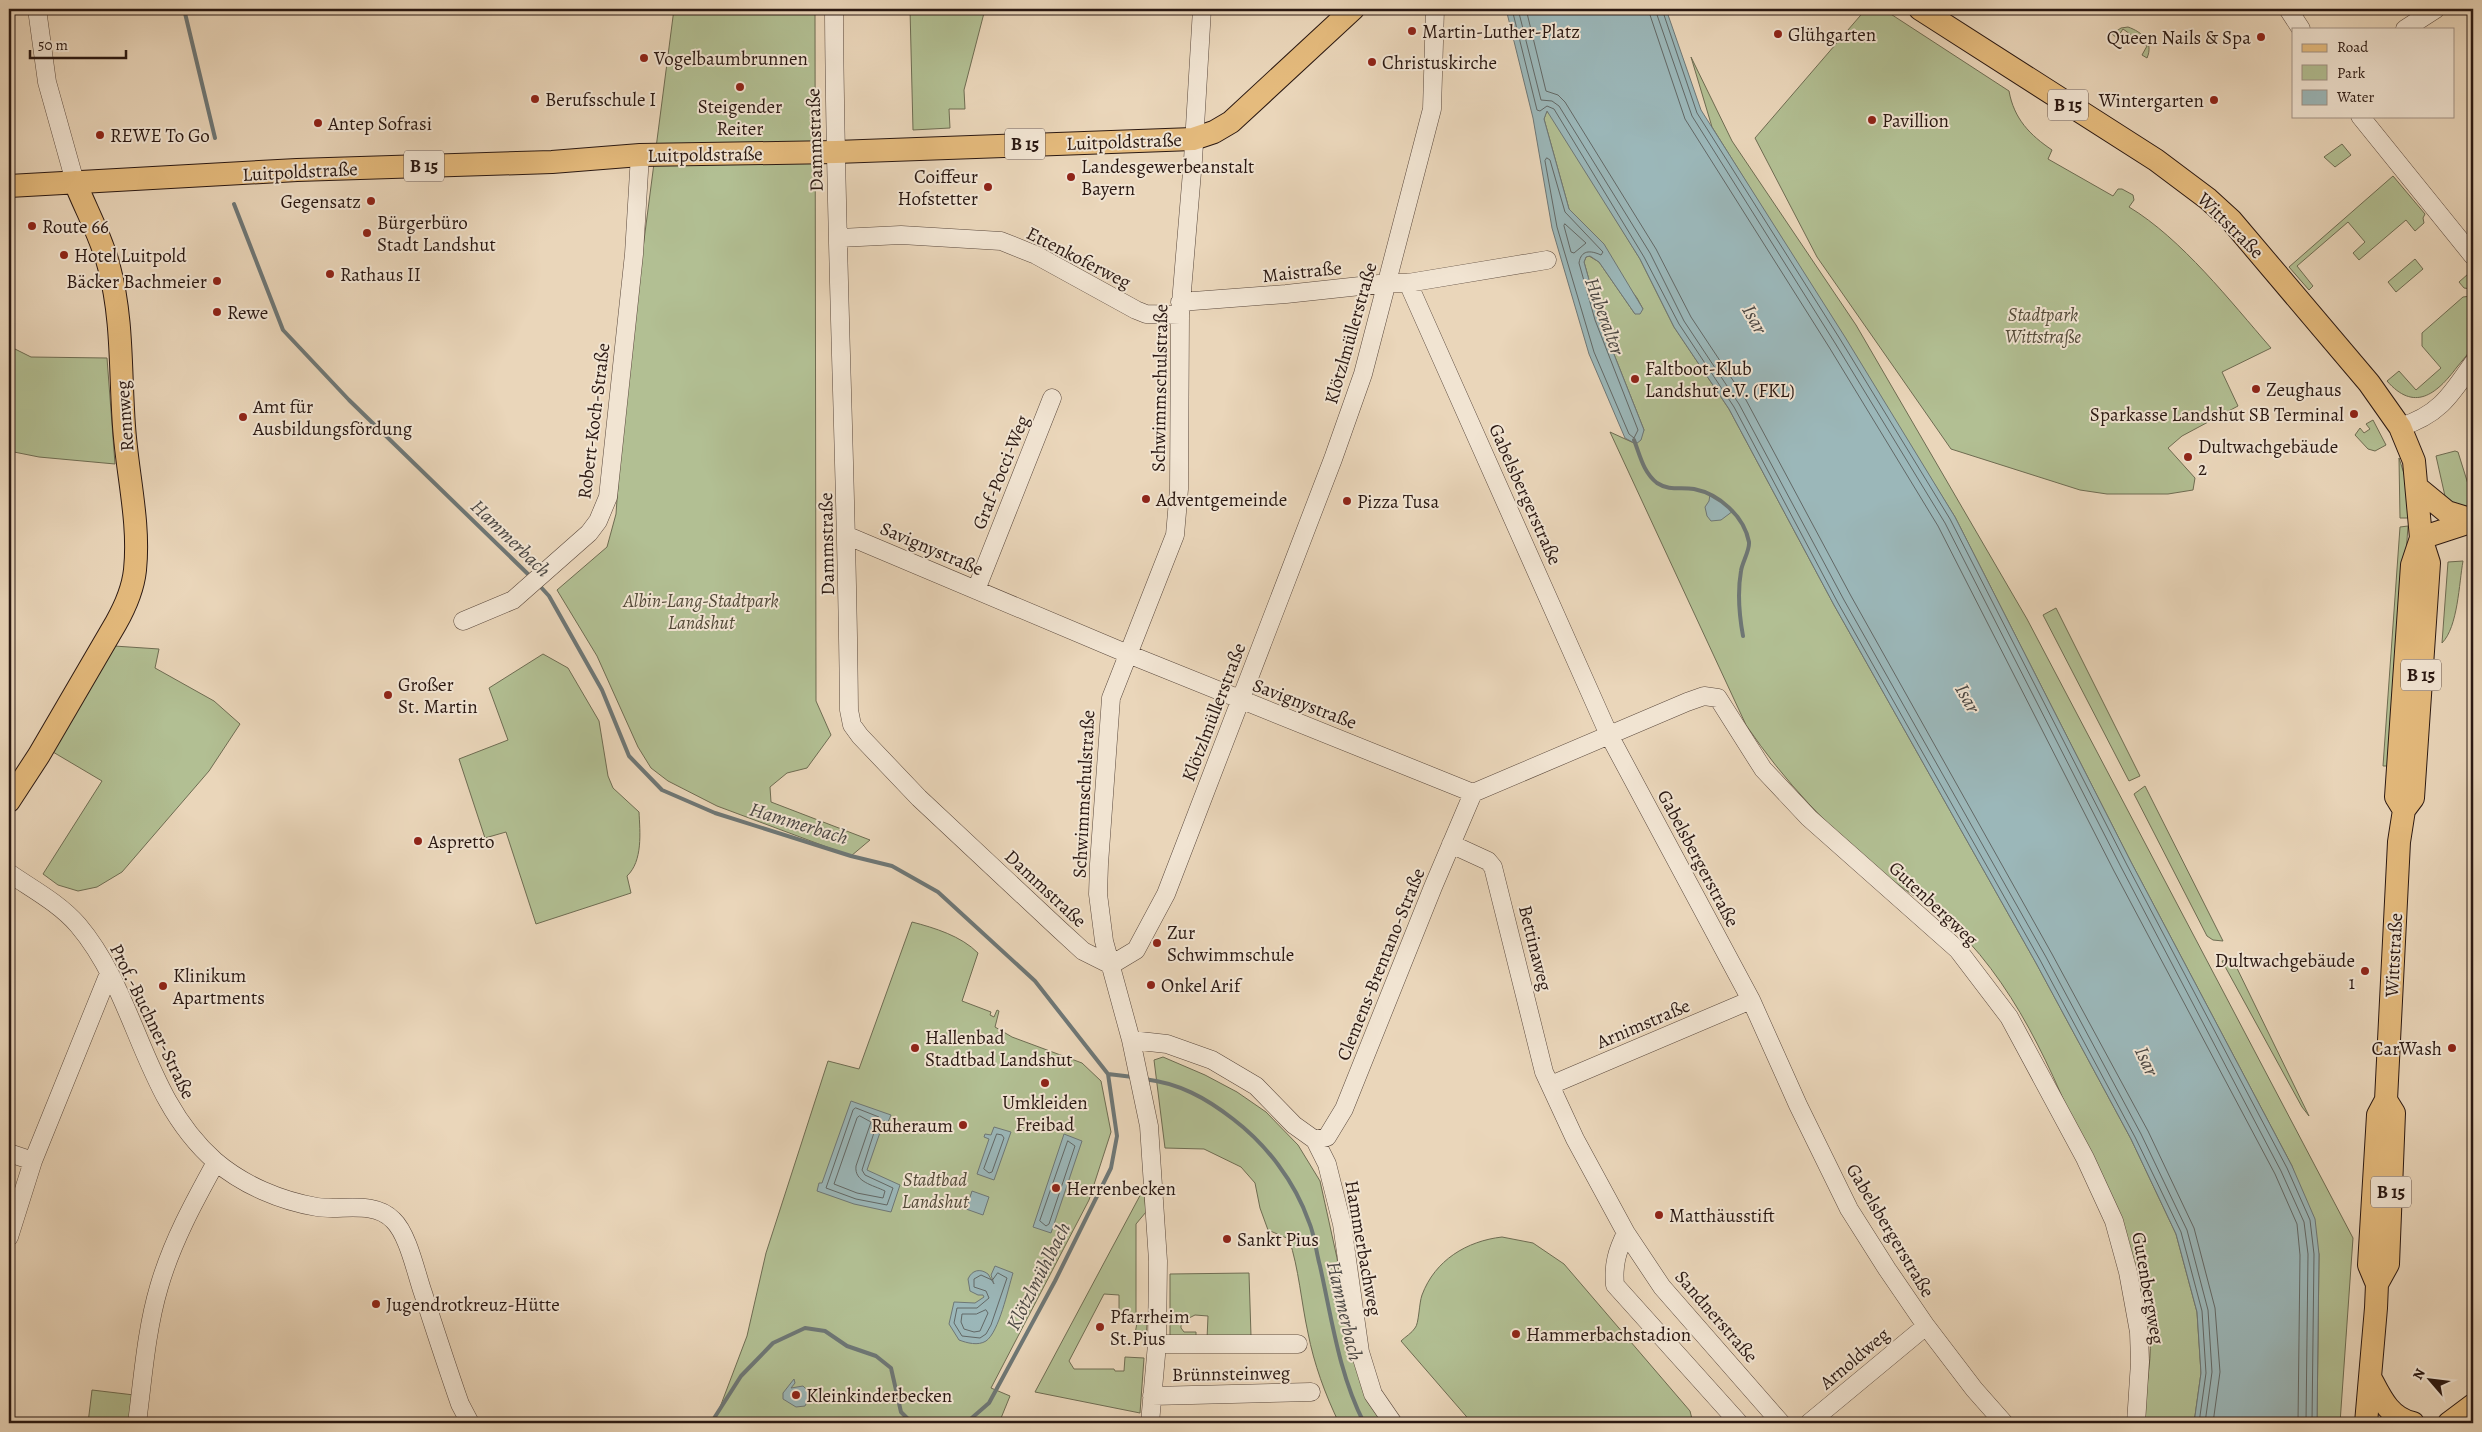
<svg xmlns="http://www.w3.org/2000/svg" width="2482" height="1432" font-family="Alegreya,serif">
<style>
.green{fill:#b2bf93;stroke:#6e6c52}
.water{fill:#9bb7b9;stroke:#6e7776}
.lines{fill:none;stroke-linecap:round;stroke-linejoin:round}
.shore{stroke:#626866;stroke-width:1}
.stream{stroke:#6e7776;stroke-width:4}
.minor-casing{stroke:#5a483c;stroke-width:19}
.major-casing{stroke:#2a1812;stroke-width:24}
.minor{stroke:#f1e4d2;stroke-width:18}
.major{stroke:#e5bb7d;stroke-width:22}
.poi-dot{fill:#8f2418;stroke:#f1e4d2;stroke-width:2}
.labels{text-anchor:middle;stroke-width:4;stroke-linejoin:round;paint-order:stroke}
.shield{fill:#f1e4d2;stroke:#66554c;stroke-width:1}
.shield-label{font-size:18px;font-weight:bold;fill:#2a1812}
.poi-label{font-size:19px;fill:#2a1812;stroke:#f1e4d2;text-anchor:start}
.street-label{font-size:19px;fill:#2a1812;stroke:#f1e4d2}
.park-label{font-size:19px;font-style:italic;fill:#534a39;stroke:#f1e4d2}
.water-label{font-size:20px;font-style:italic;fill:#4c4844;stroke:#f1e4d2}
</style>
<rect width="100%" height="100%" fill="#ead6ba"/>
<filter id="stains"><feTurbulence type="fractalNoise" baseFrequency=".004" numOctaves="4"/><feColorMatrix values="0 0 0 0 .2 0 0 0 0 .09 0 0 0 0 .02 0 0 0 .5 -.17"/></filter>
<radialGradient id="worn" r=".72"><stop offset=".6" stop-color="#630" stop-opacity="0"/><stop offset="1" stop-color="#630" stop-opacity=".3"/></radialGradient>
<path class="green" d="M674 9H815L816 701 831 735 807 768 787 773 770 787 771 802 870 840 851 856 717 806 668 781 651 768 638 747 597 656 557 590 607 547 616 514 625 387Z
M910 9H969L984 13 964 90 965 109H949L950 128 913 130Z
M1866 9H1883L2009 91C2014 119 2030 135 2052 150L2048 159 2113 196 2118 189H2122L2133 195 2134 200 2129 207C2182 239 2230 301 2271 348L2222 372 2238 406 2182 436 2168 448 2195 478 2193 490 2168 494H2107L2080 490 1951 449 1817 257 1755 138Z
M2128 27C2142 32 2154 42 2147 58L2142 55 2147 46 2123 29 2117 38 2112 34 2121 28Z
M1691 57 1732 141 1856 325 2027 619 2353 1238 2340 1423H2317L2319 1254 2292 1166 2131 862 1955 517 1712 127Z
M1549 111 1640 259 1674 327 1729 409 1834 605 2036 963 2131 1139 2176 1234 2197 1312 2201 1373 2194 1423H2142C2144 1401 2152 1360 2150 1340 2143 1287 2121 1240 2101 1192 2066 1105 2032 1011 1968 941 1947 917 1908 893 1883 873 1830 830 1784 781 1746 725L1610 432 1636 444 1644 430 1600 319 1584 262 1586 257 1589 256 1599 262 1635 314 1643 309 1637 298 1569 209 1544 119 1546 113Z
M2342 144 2351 155 2335 167 2324 157Z
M2393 176 2425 214 2423 218 2424 223 2415 231 2406 220 2359 260 2353 253 2365 242 2348 222 2297 266 2313 286 2309 290 2289 267Z
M2415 259 2423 269 2396 292 2388 282Z
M2468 274 2473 281C2473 293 2477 337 2473 346 2469 353 2462 361 2457 367 2436 395 2414 412 2387 381L2399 371 2416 390 2441 368 2422 346V333L2463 297 2471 296V289L2464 288 2459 282Z
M9 346 31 357 107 358 115 464 39 457 9 451Z
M2373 420 2386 445 2375 451 2368 449 2355 435 2360 428 2364 433 2370 429 2366 424Z
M2455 451 2458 452 2473 500V508L2464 511 2447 505 2436 456Z
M2399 458 2406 480 2409 518H2400Z
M2408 526 2391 766H2383L2400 527Z
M2463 561C2459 583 2458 627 2442 643L2448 562Z
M2056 608 2140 776 2129 781 2043 615Z
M114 646 159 649 155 668 214 701 240 724 209 771 122 872 97 887 78 891 58 885 43 874 102 781 53 752Z
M543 654 568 668 599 721 608 776 613 788 639 812C640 832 643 861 627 876L631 893 536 924 506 832 485 838 459 759 508 740 489 688Z
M2145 786 2223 941 2213 940 2207 936 2134 794Z
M912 922C935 928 961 936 978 953L962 1001 991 1012 990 1015 994 1017 997 1010 999 1011 995 1027 1012 1037 1082 1063 1101 1081 1111 1132 1089 1200 991 1388 1010 1396 999 1423H714L747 1336 766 1253 828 1061 859 1069Z
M2232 958 2309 1116 2302 1107 2222 961Z
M1163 1057 1205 1075 1237 1092 1266 1112 1298 1145 1320 1181 1337 1258 1350 1345 1384 1423H1339C1325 1394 1314 1364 1308 1333 1301 1301 1299 1269 1289 1239L1268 1230 1260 1208 1255 1183 1241 1167 1204 1149 1165 1148 1154 1060Z
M1144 1188 1146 1212 1136 1224V1314L1147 1324 1146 1340 1134 1339 1137 1323 1133 1317 1119 1314V1295L1104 1294 1069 1361 1074 1369H1114L1115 1371H1124L1125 1357 1144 1358 1140 1413 1035 1392Z
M1502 1237 1533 1243 1564 1264 1690 1411 1693 1423H1472L1401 1341C1405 1337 1412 1333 1415 1328 1419 1324 1419 1303 1422 1295 1435 1260 1467 1241 1502 1237Z
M1249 1273 1251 1336 1207 1339 1208 1316 1195 1315 1181 1322V1328L1184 1332H1196V1339L1170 1340V1274Z
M92 1390 134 1395 131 1423H88Z"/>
<path class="water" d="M1506 9H1666L1701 110 1845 337 1955 517 2131 862 2292 1166 2315 1219 2319 1254 2317 1423H2194L2201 1373 2197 1312 2176 1234 2131 1139 2036 963 1834 605 1729 409 1674 327 1640 259 1547 111 1544 119 1569 209 1604 244 1643 309 1640 314H1635L1599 262 1590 256 1586 257 1584 262 1600 319 1644 430 1641 440 1636 444 1625 438 1589 354 1552 228 1533 118Z
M1710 494 1714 496 1733 511 1721 520 1711 521 1707 516 1705 507 1709 501Z
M851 1101 891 1115 888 1122 884 1121 867 1170 900 1185 891 1212 854 1204 817 1191 819 1183H822Z
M994 1127 1011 1132 994 1180 977 1174 989 1139 984 1137 985 1134 991 1135Z
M1064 1134 1082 1141 1051 1233 1033 1227Z
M972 1191 989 1197 983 1215 966 1209Z
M995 1266 1013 1273C1008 1289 999 1332 986 1341 978 1346 967 1343 959 1340L949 1324 954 1302 975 1303 984 1297 983 1295H978L970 1291 968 1279C972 1270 980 1268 988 1274L994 1284 991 1275Z
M794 1379 795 1383 791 1388 803 1386 808 1391 809 1398 805 1406 796 1407 783 1399V1393Z"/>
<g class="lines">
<path class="shore" d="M1512 9 1537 110 1540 111 1547 106 1554 109 1644 257 1679 324 1734 407 1838 603 2040 960 2135 1137 2181 1232 2202 1311 2206 1373 2199 1423
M1518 9 1541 100 1552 101 1559 106 1650 253 1684 321 1739 404 1844 600 2046 957 2141 1134 2187 1230 2208 1310 2212 1372 2205 1423
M1526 9 1546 91 1558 95 1565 102 1656 249 1691 317 1746 400 1851 596 2052 954 2148 1131 2194 1228 2215 1308 2220 1372 2213 1423
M1648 9 1685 119 1829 347 1938 526 2114 871 2275 1174 2297 1224 2300 1255 2298 1423
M1655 9 1692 116 1835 343 1945 523 2121 867 2281 1171 2304 1222 2308 1254 2306 1423
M1662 9 1697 113 1840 339 1950 519 2127 865 2287 1168 2310 1220 2314 1254 2312 1423
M1547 158 1550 160 1565 212 1603 252 1601 255C1590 250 1581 250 1579 263L1595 320 1638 430 1634 438 1629 434 1594 352 1557 227 1545 161Z
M1565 224 1586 243 1574 253 1571 252 1564 226Z
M856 1108 879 1117 862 1170 865 1175 893 1188 887 1205 856 1199 826 1188 853 1110Z
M860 1116 871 1122 856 1166C854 1182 873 1185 885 1191L883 1198 857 1193 834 1184 857 1118Z
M997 1134 1002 1135 1004 1138 992 1172 989 1173 984 1169Z
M1068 1141 1075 1146 1049 1224 1046 1226 1040 1221Z
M998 1273 1007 1278 991 1325 986 1334 980 1338 962 1336 954 1323 957 1308H977L989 1298 986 1291 974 1287V1279L981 1275 992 1280Z
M986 1310 988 1313 980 1331 974 1332 964 1329 961 1322 962 1314H976Z"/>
<path class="stream" d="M184 9 215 138
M234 204 283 330 349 400 531 577
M1634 440C1640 455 1643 472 1657 483 1669 491 1681 487 1694 489 1719 494 1744 516 1749 542 1750 550 1742 563 1741 571 1737 594 1739 614 1743 636
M538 584 549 596 602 690 629 756 662 790 715 813 851 856 892 866 938 892 1035 981 1108 1074 1133 1077
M1144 1079C1179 1083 1206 1098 1233 1119 1267 1145 1295 1182 1309 1222 1315 1236 1316 1252 1320 1266 1332 1320 1339 1374 1364 1423
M711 1423 741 1376 773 1343 805 1328 825 1331 847 1346 876 1356 891 1368 901 1412 912 1423
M966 1423 989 1403 1055 1281 1111 1168 1117 1136 1108 1074"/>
<defs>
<path id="minor" d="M37 9 47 82 75 182
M834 9C835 243 847 476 849 710L852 725 860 736 919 798 1059 929 1083 951 1111 965
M2288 9 2301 29
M2405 29 2436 9
M2360 116 2473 256
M839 238 901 235 1001 241 1036 255 1136 310 1146 314 1180 315
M1408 283 1609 735 1751 1000 1798 1105 1849 1209 1887 1269 1926 1326 1974 1389 2004 1423
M1180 302 1286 294 1388 283H1408L1547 260
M2400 427C2439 415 2451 395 2473 363
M848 536 1128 654 1473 793 1687 702 1704 696 1718 698 1763 769 1809 818 1958 950 2009 1017 2085 1158 2114 1221 2128 1272 2139 1332 2140 1362 2136 1423
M976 590 1052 398
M463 621 513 600 589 533 598 521 608 497 634 254 640 155
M1451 844 1488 861 1493 867 1544 1072 1575 1139 1626 1233 1662 1287 1781 1423
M9 873C32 889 59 903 78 925 138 996 142 1097 215 1161 243 1185 281 1201 317 1207 341 1211 374 1200 393 1220 408 1234 416 1273 423 1293 435 1330 447 1367 460 1404L470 1423
M1111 965 1136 950 1166 894 1333 459 1363 374 1432 109 1435 9
M1131 1040 1167 1044 1212 1060 1256 1086 1294 1125 1315 1140 1327 1164 1342 1224 1360 1352 1373 1394 1393 1423
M1551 1085 1751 1000
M1315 1140 1327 1137 1344 1109 1433 887 1473 793
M9 1153 33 1161
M1626 1233C1617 1251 1613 1265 1615 1285L1739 1423
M9 1237 33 1161 109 973
M1157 1344H1298
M1152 1396 1311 1392
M137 1423C143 1378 146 1331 159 1287 172 1242 194 1202 216 1162
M1150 1423 1157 1344 1158 1261 1149 1126 1131 1040 1104 941 1098 894 1099 864 1111 698 1175 535 1179 489 1180 315 1193 160 1202 9
M1809 1423 1926 1326"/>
<path id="major" d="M1920 9 2156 160 2208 199 2231 220 2369 383 2400 427 2414 461 2421 538 2429 563 2413 798 2404 810 2399 842 2386 1100 2378 1115 2369 1265 2377 1284 2376 1308 2366 1423
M9 186 297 170 552 162 640 155 836 152 1193 139 1214 132 1231 122 1353 9
M2419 489 2447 512 2473 520
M2421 538 2473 521
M9 801 39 755 116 623C125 607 133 589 135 570 140 522 127 473 124 426 120 373 123 319 109 267 102 238 86 210 75 182
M2404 810 2396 797 2412 565 2421 538
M2377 1284 2388 1264 2394 1113 2386 1100
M2370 1377C2380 1396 2389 1418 2413 1423
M2449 1423 2473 1405"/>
</defs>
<use href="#minor" class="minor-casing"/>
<use href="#major" class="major-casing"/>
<use href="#minor" class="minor"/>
<use href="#major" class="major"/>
</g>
<g class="poi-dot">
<circle cx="1412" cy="31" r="5"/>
<circle cx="1778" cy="34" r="5"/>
<circle cx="2261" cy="37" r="5"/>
<circle cx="644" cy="58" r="5"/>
<circle cx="1372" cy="62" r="5"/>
<circle cx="740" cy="87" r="5"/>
<circle cx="535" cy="99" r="5"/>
<circle cx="2214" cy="100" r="5"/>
<circle cx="1872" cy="120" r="5"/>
<circle cx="318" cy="123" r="5"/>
<circle cx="100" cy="135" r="5"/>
<circle cx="1071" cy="177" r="5"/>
<circle cx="988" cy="187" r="5"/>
<circle cx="371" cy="201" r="5"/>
<circle cx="32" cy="226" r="5"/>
<circle cx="367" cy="233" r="5"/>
<circle cx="64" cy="255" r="5"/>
<circle cx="330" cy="274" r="5"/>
<circle cx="217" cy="281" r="5"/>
<circle cx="217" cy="312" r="5"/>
<circle cx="1635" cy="379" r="5"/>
<circle cx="2256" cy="389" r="5"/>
<circle cx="2354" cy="414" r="5"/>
<circle cx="243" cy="417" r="5"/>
<circle cx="2188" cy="457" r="5"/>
<circle cx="1146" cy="499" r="5"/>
<circle cx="1347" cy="501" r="5"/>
<circle cx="388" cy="695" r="5"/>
<circle cx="418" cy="841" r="5"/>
<circle cx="1157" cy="943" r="5"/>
<circle cx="2365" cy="971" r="5"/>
<circle cx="1151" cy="985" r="5"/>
<circle cx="163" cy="986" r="5"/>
<circle cx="915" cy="1048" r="5"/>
<circle cx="2452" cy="1048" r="5"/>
<circle cx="1045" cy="1083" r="5"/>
<circle cx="963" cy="1125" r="5"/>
<circle cx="1056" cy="1188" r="5"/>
<circle cx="1659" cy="1215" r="5"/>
<circle cx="1227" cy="1239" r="5"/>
<circle cx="376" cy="1304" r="5"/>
<circle cx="1100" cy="1327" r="5"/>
<circle cx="1516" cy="1334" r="5"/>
<circle cx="796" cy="1395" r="5"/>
</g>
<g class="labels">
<g class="shield">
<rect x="2048" y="89.5" width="40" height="31" rx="4"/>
<rect x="1005" y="128.5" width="40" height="31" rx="4"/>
<rect x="404" y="150.5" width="40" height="31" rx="4"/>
<rect x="2401" y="659.5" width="40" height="31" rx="4"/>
<rect x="2371" y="1176.5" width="40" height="31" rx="4"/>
</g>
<g class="shield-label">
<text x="2068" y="111">B 15</text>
<text x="1025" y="150">B 15</text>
<text x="424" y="172">B 15</text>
<text x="2421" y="681">B 15</text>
<text x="2391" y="1198">B 15</text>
</g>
<g class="poi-label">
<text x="1422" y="38">Martin-Luther-Platz</text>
<text x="1788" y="41">Glühgarten</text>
<text x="2251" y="44" text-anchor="end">Queen Nails &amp; Spa</text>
<text x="654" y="65">Vogelbaumbrunnen</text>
<text x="1382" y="69">Christuskirche</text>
<text x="545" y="106">Berufsschule I</text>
<text x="2204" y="107" text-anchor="end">Wintergarten</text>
<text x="740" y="113" text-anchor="middle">Steigender<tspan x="740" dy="22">Reiter</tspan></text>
<text x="1882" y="127">Pavillion</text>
<text x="328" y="130">Antep Sofrasi</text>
<text x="110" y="142">REWE To Go</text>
<text x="1081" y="173">Landesgewerbeanstalt<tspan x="1081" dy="22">Bayern</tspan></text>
<text x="978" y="183" text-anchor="end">Coiffeur<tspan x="978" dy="22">Hofstetter</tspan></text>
<text x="361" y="208" text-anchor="end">Gegensatz</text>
<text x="377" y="229">Bürgerbüro<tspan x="377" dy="22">Stadt Landshut</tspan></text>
<text x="42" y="233">Route 66</text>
<text x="74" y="262">Hotel Luitpold</text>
<text x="340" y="281">Rathaus II</text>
<text x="207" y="288" text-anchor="end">Bäcker Bachmeier</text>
<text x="227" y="319">Rewe</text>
<text x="1645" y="375">Faltboot-Klub<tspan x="1645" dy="22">Landshut e.V. (FKL)</tspan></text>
<text x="2266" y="396">Zeughaus</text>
<text x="253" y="413">Amt für<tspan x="253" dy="22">Ausbildungsfördung</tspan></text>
<text x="2344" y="421" text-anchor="end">Sparkasse Landshut SB Terminal</text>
<text x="2198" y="453">Dultwachgebäude<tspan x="2198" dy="22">2</tspan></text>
<text x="1156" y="506">Adventgemeinde</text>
<text x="1357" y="508">Pizza Tusa</text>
<text x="398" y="691">Großer<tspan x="398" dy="22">St. Martin</tspan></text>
<text x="428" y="848">Aspretto</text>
<text x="1167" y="939">Zur<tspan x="1167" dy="22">Schwimmschule</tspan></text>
<text x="2355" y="967" text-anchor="end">Dultwachgebäude<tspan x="2355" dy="22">1</tspan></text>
<text x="173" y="982">Klinikum<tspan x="173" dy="22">Apartments</tspan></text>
<text x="1161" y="992">Onkel Arif</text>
<text x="925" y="1044">Hallenbad<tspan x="925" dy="22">Stadtbad Landshut</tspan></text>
<text x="2442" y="1055" text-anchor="end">CarWash</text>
<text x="1045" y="1109" text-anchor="middle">Umkleiden<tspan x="1045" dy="22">Freibad</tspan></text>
<text x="953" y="1132" text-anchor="end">Ruheraum</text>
<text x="1066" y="1195">Herrenbecken</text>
<text x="1669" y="1222">Matthäusstift</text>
<text x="1237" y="1246">Sankt Pius</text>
<text x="386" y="1311">Jugendrotkreuz-Hütte</text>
<text x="1110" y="1323">Pfarrheim<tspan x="1110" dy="22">St.Pius</tspan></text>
<text x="1526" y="1341">Hammerbachstadion</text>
<text x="806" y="1402">Kleinkinderbecken</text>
</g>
<g class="street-label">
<text transform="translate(814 140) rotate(-92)" y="7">Dammstraße</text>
<text transform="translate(1124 141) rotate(-2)" y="7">Luitpoldstraße</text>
<text transform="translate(705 154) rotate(-1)" y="7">Luitpoldstraße</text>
<text transform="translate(300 171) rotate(-3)" y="7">Luitpoldstraße</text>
<text transform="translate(2231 225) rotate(45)" y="7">Wittstraße</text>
<text transform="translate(1079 257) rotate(27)" y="7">Ettenkoferweg</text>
<text transform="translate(1302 271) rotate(-6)" y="7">Maistraße</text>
<text transform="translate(1350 333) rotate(-74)" y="7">Klötzlmüllerstraße</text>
<text transform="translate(1159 388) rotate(-89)" y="7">Schwimmschulstraße</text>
<text transform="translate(124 416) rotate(-94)" y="7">Rennweg</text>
<text transform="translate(593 421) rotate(-83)" y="7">Robert-Koch-Straße</text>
<text transform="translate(1000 472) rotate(-68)" y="7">Graf-Pocci-Weg</text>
<text transform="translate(1526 494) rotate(66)" y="7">Gabelsbergerstraße</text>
<text transform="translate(826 544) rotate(-91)" y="7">Dammstraße</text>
<text transform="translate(932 548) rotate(23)" y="7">Savignystraße</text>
<text transform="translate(1305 703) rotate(21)" y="7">Savignystraße</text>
<text transform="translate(1213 712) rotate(-69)" y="7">Klötzlmüllerstraße</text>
<text transform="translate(1083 794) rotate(-87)" y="7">Schwimmschulstraße</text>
<text transform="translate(1699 858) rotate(62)" y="7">Gabelsbergerstraße</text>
<text transform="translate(1046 888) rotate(43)" y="7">Dammstraße</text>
<text transform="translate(1934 903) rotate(43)" y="7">Gutenbergweg</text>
<text transform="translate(1536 948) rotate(76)" y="7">Bettinaweg</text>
<text transform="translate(2393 955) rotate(-87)" y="7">Wittstraße</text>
<text transform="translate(1380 964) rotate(-68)" y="7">Clemens-Brentano-Straße</text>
<text transform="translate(153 1021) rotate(64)" y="7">Prof.-Buchner-Straße</text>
<text transform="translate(1643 1023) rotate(-23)" y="7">Arnimstraße</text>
<text transform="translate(1891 1230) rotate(59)" y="7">Gabelsbergerstraße</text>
<text transform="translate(1364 1248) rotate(80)" y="7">Hammerbachweg</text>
<text transform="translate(2149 1288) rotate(80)" y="7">Gutenbergweg</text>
<text transform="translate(1717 1316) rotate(49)" y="7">Sandnerstraße</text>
<text transform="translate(1854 1358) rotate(-40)" y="7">Arnoldweg</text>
<text transform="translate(1231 1373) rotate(-1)" y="7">Brünnsteinweg</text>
</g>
<g class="park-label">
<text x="2043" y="321">Stadtpark<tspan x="2043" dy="22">Wittstraße</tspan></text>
<text x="701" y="607">Albin-Lang-Stadtpark<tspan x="701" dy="22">Landshut</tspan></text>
<text x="935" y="1186">Stadtbad<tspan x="935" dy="22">Landshut</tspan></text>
</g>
<g class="water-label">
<text transform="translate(1605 316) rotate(70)" y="7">Huberalter</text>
<text transform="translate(1755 319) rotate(61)" y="7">Isar</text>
<text transform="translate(511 538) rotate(44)" y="7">Hammerbach</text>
<text transform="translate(1968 698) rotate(61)" y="7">Isar</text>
<text transform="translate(799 823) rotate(17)" y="7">Hammerbach</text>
<text transform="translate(2147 1061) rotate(65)" y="7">Isar</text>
<text transform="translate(1038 1276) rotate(-63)" y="7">Klötzlmühlbach</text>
<text transform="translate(1345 1311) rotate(77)" y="7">Hammerbach</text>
</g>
</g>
<rect width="2482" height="1432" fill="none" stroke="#ead6ba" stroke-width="30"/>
<rect x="10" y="10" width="2462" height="1412" fill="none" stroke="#2a1812" stroke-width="2.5"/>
<rect x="15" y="15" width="2452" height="1402" fill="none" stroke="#2a1812"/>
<rect x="2292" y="28" width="162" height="90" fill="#f1e4d2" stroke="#a19285"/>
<rect x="2302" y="44" width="25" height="8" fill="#e5bb7d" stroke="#a19285"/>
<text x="2337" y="52" font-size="15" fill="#2a1812">Road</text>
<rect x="2302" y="65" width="25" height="15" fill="#b2bf93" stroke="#a19285"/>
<text x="2337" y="78" font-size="15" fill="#2a1812">Park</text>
<rect x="2302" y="90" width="25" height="15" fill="#9bb7b9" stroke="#a19285"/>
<text x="2337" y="102" font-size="15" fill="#2a1812">Water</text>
<g transform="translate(2430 1380) rotate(298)" stroke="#f1e4d2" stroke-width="4" paint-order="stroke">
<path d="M0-4L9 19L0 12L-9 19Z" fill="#2a1812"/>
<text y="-8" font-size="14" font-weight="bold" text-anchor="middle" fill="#2a1812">N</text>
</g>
<path d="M30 50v8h96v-8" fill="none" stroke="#2a1812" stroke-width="2.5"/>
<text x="38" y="50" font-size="15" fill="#2a1812" stroke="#f1e4d2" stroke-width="4" paint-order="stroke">50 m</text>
<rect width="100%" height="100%" filter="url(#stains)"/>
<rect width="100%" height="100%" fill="url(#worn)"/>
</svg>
